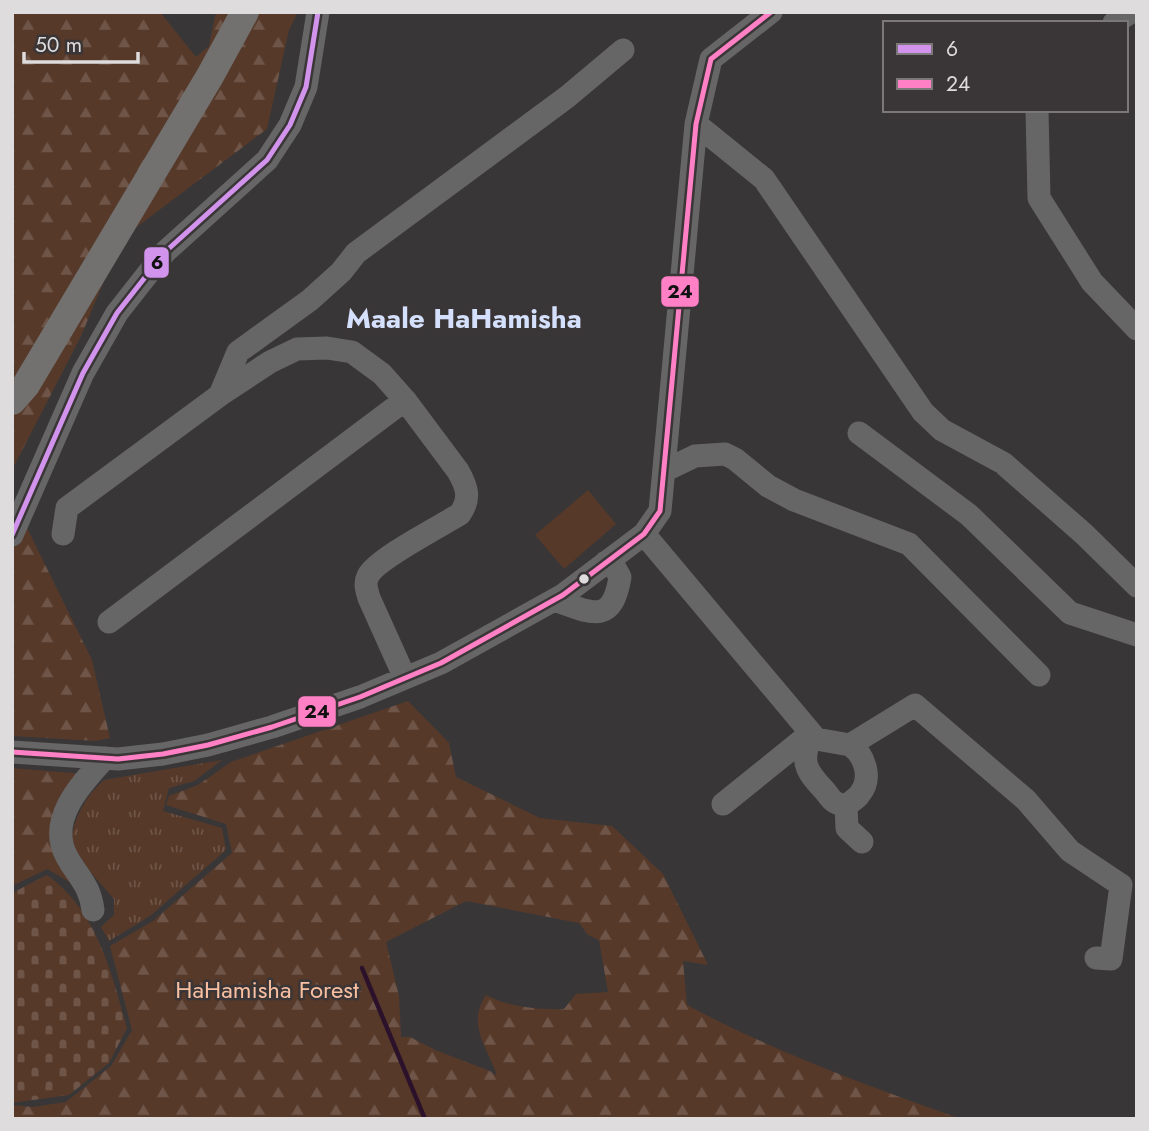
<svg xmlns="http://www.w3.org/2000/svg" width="1149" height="1131" font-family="Jost,sans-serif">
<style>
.grass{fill:url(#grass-tufts)}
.forest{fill:url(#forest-firs);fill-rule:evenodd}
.cemetery{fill:url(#cemetery-stones)}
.pitch{fill:#563929}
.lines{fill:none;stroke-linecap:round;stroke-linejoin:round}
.stream{stroke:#2c112b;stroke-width:4.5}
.minor{stroke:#676667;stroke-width:23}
.major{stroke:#727170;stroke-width:28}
.bus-1-casing{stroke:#3a3536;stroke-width:10}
.bus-2-casing{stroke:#3a3536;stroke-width:10}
.bus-1{stroke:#d193ec;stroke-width:5}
.bus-2{stroke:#ff80c5;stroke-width:5}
.bus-dot{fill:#dfdcdd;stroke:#3a3536;stroke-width:2.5}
.labels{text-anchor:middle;stroke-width:5;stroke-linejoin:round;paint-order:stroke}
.park-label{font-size:24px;fill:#f8bfa1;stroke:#3a3536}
.quarter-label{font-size:28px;font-weight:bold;fill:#d5e0fc;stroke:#3a3536}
.line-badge{stroke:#3a3536;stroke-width:2.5}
.pale-badge-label{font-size:19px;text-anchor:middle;font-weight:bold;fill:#111}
</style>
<defs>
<pattern id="grass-tufts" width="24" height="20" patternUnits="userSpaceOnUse" patternTransform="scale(1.75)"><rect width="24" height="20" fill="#563929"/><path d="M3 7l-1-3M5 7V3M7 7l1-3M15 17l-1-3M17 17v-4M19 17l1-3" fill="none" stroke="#6e5548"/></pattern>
<pattern id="forest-firs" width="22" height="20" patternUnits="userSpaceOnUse" patternTransform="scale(1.75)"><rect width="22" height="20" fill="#563929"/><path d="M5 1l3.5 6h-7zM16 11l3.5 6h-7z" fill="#6e5548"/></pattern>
<pattern id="cemetery-stones" width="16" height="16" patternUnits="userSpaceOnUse" patternTransform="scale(1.75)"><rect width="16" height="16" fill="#563929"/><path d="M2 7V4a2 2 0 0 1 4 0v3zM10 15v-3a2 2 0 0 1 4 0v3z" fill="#6e5548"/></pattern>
</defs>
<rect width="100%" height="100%" fill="#393637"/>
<path class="grass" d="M222 760 194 781 169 788 163 811 222 828 226 850 150 916 109 941 101 927 114 915V899L87 868 71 842C74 817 85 797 104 780Z"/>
<path class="forest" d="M12 12H160L196 57 209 46 216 12H298L289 30 267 129 122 238 81 336 12 470V416L19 406 12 403Z
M26 526 92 660 110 738 96 741 12 736V550Z
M408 701 449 743 456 777 540 818 612 826 663 874 708 965 683 961 687 1005C775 1052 868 1086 961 1119H12L13 1105 32 1107 66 1102 111 1066 132 1030 110 946 153 921 232 853 226 824 166 805 169 796 198 785 231 762ZM466 901 579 923 588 935 599 940 608 992 576 994 564 1009C537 1010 509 1007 486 995 466 1026 488 1047 497 1076L490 1071 435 1050 410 1037H401L399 996 386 942Z
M12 768 85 774 64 801 80 888 47 869 12 886Z"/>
<path class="cemetery" d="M47 875C97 911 111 971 127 1028L109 1063 69 1095 12 1103V893Z"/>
<path class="pitch" d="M588 490 616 524 564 569 535 535Z"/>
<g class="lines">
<path class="stream" d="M362 968 425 1119"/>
<path class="minor" d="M1114 23 1131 12
M1037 110 1039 198 1092 282 1137 329
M696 124 764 179 923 412 942 430 1003 463 1084 534 1137 586
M859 433 969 515 1070 613 1137 635
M664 471 695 456 725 454 735 459 768 486 794 500 909 544 1039 675
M63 534 67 508 220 395
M644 534 816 739 850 745 915 705 1026 800 1070 851 1121 885 1111 959 1096 958
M12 535 83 373 117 313 165 252 267 160 290 125 306 87 318 12
M554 600C591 613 612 626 620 577L615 568 606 562
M109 622 405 400
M405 678 369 598C367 590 364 584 368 576 376 559 441 526 460 514 471 498 467 487 458 471L405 400 382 374 352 352 327 348 297 349 270 362 220 395 238 352 310 300 341 272 356 253 567 97 623 50
M811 733C802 761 803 768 824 790 833 800 830 802 846 806 850 802 856 799 859 795 873 779 865 755 850 745
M12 752 118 759 163 754 208 745 272 727 360 697 441 663 563 595 644 534 660 511 696 124 711 59 771 12
M723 804 811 733
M846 806 847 828 862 842
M93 910C90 885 78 877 67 857 46 820 82 783 105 758"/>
<path class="major" d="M12 401 26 385 210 76 245 12"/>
<defs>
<path id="bus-1" d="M12 535 83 373 117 313 165 252 267 160 290 125 306 87 318 12"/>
<path id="bus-2" d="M12 752 118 759 163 754 208 745 272 727 360 697 441 663 563 595 644 534 660 511 696 124 711 59 771 12"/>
</defs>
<use href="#bus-1" class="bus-1-casing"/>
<use href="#bus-2" class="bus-2-casing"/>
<use href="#bus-1" class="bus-1"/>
<use href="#bus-2" class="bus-2"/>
</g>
<circle class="bus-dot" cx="584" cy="579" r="6"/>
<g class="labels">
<g class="park-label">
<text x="267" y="998">HaHamisha Forest</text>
</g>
<g class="quarter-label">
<text x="464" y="328">Maale HaHamisha</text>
</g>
</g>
<g class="line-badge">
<rect x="143" y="246" width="27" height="33" rx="7" fill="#d193ec"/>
<rect x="660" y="275" width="40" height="33" rx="7" fill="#ff80c5"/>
<rect x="297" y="695" width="40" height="33" rx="7" fill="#ff80c5"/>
</g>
<g class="pale-badge-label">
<text x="157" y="269">6</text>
<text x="680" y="298">24</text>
<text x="317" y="718">24</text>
</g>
<rect width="1149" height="1131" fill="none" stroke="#dfdcdd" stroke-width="28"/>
<rect x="883" y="21" width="245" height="91" fill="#3a3536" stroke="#7c7879" stroke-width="2"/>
<rect x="897" y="44" width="35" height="10" fill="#d193ec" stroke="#7c7879" stroke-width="2"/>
<text x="946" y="56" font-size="21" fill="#dfdcdd">6</text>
<rect x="897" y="79" width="35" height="10" fill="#ff80c5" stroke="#7c7879" stroke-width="2"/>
<text x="946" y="91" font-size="21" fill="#dfdcdd">24</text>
<path d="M24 52v10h114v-10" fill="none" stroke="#dfdcdd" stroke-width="3.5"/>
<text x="35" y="52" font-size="21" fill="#dfdcdd" stroke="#3a3536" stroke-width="5" paint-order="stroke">50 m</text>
</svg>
